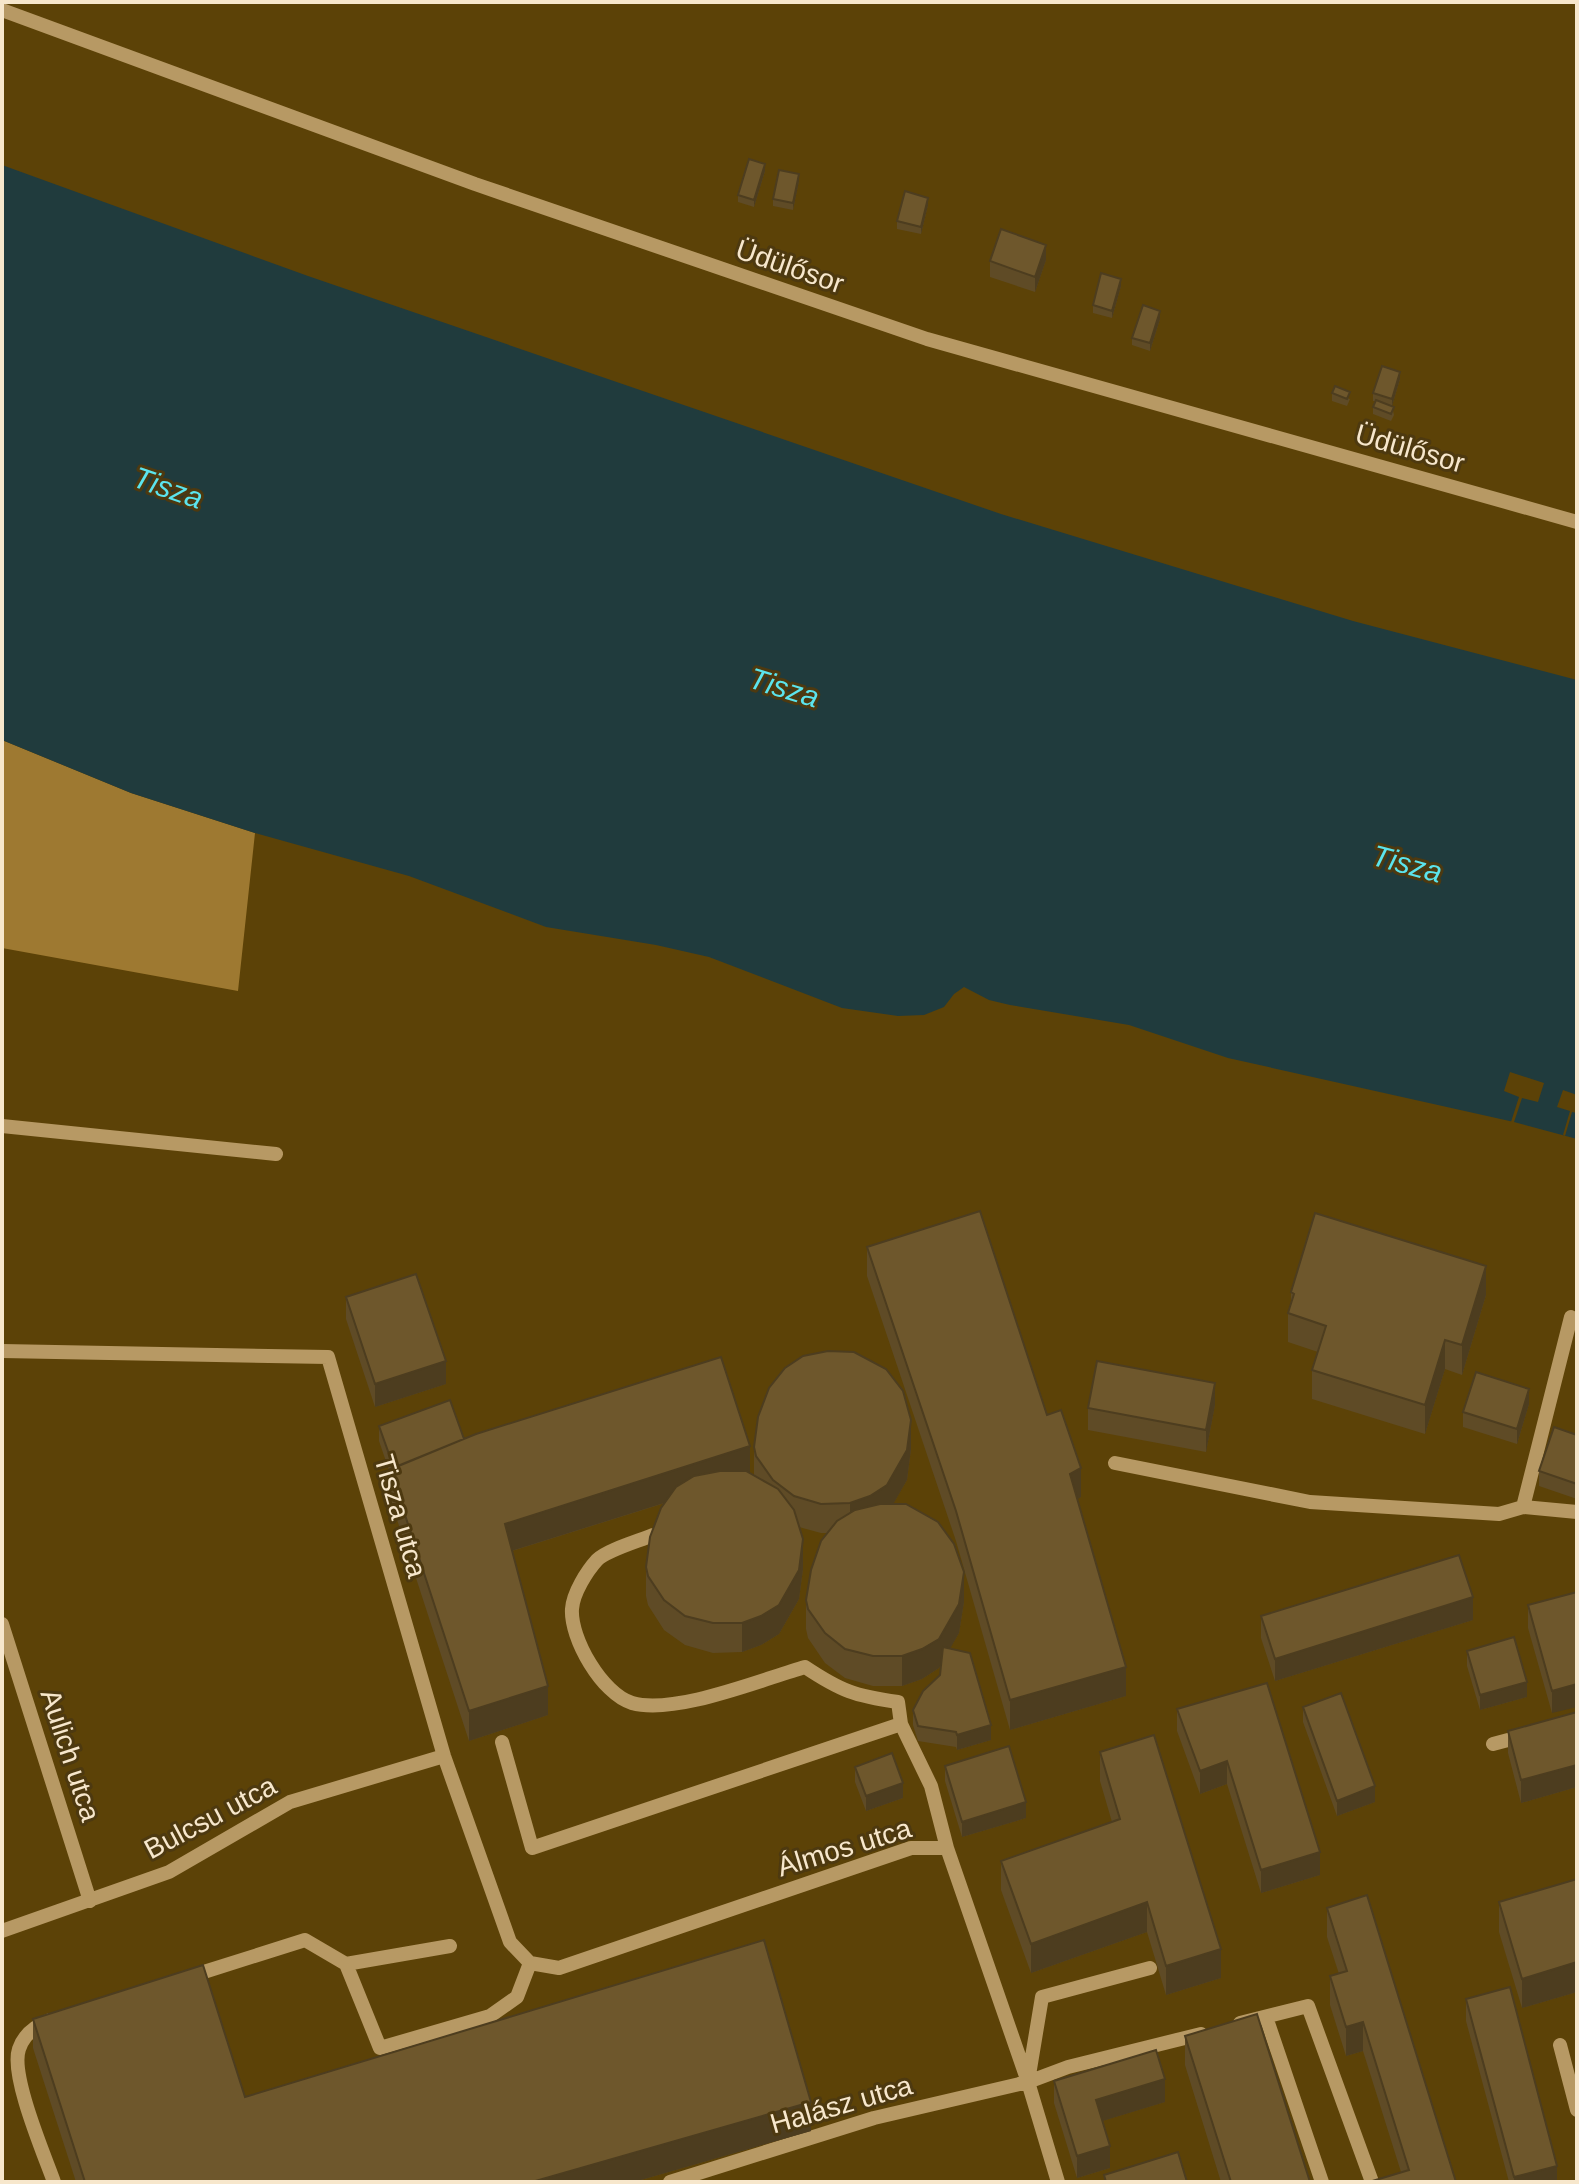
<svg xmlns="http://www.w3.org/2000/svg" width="1579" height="2184" font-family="Helvetica,sans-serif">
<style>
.forest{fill:#9e7931}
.water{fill:#203b3d}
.pier{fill:#5c4207}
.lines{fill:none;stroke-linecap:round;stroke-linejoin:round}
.minor{stroke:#b79964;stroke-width:14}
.wall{fill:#5f4b26}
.shaded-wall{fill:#4d3d1f}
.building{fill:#6e572c;stroke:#4d3d1f;stroke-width:2}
.labels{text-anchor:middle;stroke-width:6;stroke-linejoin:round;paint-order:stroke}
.street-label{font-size:28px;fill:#f7e7cc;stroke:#4d3910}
.water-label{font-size:30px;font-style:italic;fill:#5be4ed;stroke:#4d3910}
</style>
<rect width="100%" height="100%" fill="#5c4207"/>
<path class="forest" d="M2 740 131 793 255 833 238 991 2 948Z"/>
<path class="water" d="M2 165 308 276 1001 514 1353 621 1577 680V1139L1514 1122 1228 1058 1129 1025 1010 1005 989 1000 964 987 954 994 944 1007 924 1015 898 1016 842 1008 709 957 656 945 546 927 409 876 255 833 131 793 2 740Z"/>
<path class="pier" d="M1510 1072 1544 1083 1538 1102 1522 1098 1514 1122H1511L1519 1097 1504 1091Z
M1563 1090 1577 1095V1113L1572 1112 1565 1136 1563 1135 1570 1111 1557 1107Z"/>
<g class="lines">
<path class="minor" d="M2 10 475 184 927 339 1577 522
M2 1126 276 1154
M2 1351 328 1357 444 1756 510 1942 530 1963 559 1968 911 1848H947L1028 2082 1058 2182
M1115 1463 1310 1502 1499 1514 1523 1507 1577 1512
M1523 1507 1571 1317
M653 1535C639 1541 607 1550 597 1560 587 1571 573 1593 572 1609 570 1638 602 1694 632 1703 675 1715 760 1680 805 1667 841 1691 855 1696 898 1702L901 1724
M2 1624 90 1901
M502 1742 532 1848 901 1724 931 1786 947 1848
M1493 1744 1523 1736
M2 1931 169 1872 290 1802 444 1756
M346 1964 380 2048 490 2016 517 1997 530 1963
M188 1977 305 1940 346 1964 450 1946
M1266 2017 1322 2182
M50 2020C37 2025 24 2034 19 2049 10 2075 44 2154 54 2182
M1240 2023 1308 2006 1372 2182
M1560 2045 1577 2110
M1028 2081 1042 1997 1150 1968
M670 2182 874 2118 1028 2082 1068 2067 1201 2034"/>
</g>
<path class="wall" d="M765 171 754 207 738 202V195Z
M799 181 793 210 773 206V199Z
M928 205 921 234 897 229V221Z
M1046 260 1035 292 990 277V261Z
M1121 286 1112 318 1093 313V305Z
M1160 319 1150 351 1132 345V338Z
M1400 379 1392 406 1394 415 1391 421 1373 414V407L1375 401H1373V393Z
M1332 393 1350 399 1347 406 1332 401Z
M867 1247 1047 1415 1081 1497 1077 1499 1126 1696 1010 1730 956 1541 867 1276Z
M1291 1292 1486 1295 1462 1375 1445 1369 1425 1434 1312 1399V1370L1318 1352 1288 1342V1313L1291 1304Z
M346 1297 446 1384 375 1407 346 1319Z
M1529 1404 1517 1444 1463 1427V1412Z
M1215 1405 1206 1452 1088 1430V1408Z
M379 1426 464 1439 750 1473 754 1476V1447L911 1449 907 1480 893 1504 964 1602 959 1633 950 1648 991 1740 957 1750 956 1747 918 1741 913 1725V1710L940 1675 941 1664 939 1668 922 1679 902 1686H873L845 1678 825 1663 808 1638 806 1629V1600L827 1533H821L799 1527 803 1569 799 1599 779 1634 761 1645 742 1652 713 1653 685 1645 664 1630 648 1605 646 1596V1567L665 1503 512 1551 548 1715 469 1741 390 1498V1473L379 1441Z
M1577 1435V1499L1539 1486V1471Z
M1577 1592 1552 1713 1528 1628V1605Z
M1261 1616 1473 1620 1275 1681 1261 1638Z
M1467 1651 1527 1697 1480 1710 1467 1666Z
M1303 1707 1375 1802 1337 1816 1303 1722Z
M1177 1709 1320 1852V1875L1261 1893 1227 1784 1200 1794 1177 1731Z
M1577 1712V1787L1521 1803 1508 1753V1731Z
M1100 1752 1221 1978 1166 1995 1147 1932 1031 1973 1001 1890V1861L1112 1822 1100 1781Z
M945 1766 1026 1818 962 1837 945 1781Z
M855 1767 903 1798 866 1811 855 1782Z
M1577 1879V1992L1522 2008 1499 1932V1902Z
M1327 1908 1456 2182 1401 2172 1363 2051 1346 2056 1330 2005V1976L1339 1974 1327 1937Z
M1466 1999 1557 2182H1509L1466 2021Z
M33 2019 245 2097 811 2131 634 2182H76L33 2048Z
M1185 2036 1310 2182H1221L1185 2065Z
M1054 2081 1165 2102 1102 2121 1110 2168 1077 2178 1054 2103Z"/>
<path class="shaded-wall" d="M765 164V171L754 207V200Z
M799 174V181L793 210V203Z
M928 198V205L921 234V227Z
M1046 245V260L1035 292V277Z
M1121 279V286L1112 318V311Z
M1160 311V319L1150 351V343Z
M1400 372V379L1392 406V399Z
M1486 1266V1295L1462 1375V1345Z
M1445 1340V1369L1425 1434V1405Z
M446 1361V1384L375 1407V1384Z
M1215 1383V1405L1206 1452V1430Z
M1529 1389V1404L1517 1444V1429Z
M911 1420V1449L907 1480 887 1515 850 1532V1503Z
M750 1446V1476L505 1553V1524Z
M1081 1468V1497L1070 1504V1474Z
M803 1539V1569L799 1599 779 1634 761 1645 742 1652V1623Z
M964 1572V1602L959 1633 939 1668 922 1679 902 1686V1656Z
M1473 1597V1620L1275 1681V1659Z
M1126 1667V1696L1010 1730V1700Z
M1527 1682V1697L1480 1710V1695Z
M1577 1684V1707L1552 1713V1691Z
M548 1686V1715L469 1741V1711Z
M991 1725V1740L957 1750V1735Z
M1227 1761V1784L1200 1794V1771Z
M1577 1765V1787L1521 1803V1780Z
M903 1783V1798L866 1811V1796Z
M1375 1786V1802L1337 1816V1801Z
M1026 1802V1818L962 1837V1822Z
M1320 1852V1875L1261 1893V1870Z
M1147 1902V1932L1031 1973V1944Z
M1221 1949V1978L1166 1995V1966Z
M1577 1962V1992L1522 2008V1979Z
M1363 2022V2051L1346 2056V2027Z
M1165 2079V2102L1096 2123V2100Z
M811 2102V2131L634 2182H532Z
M1110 2146V2168L1077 2178V2156Z
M1557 2166V2182H1514V2177Z"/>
<path class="building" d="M749 159 765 164 754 200 738 195Z
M779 170 799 174 793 203 773 199Z
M905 191 928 198 921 227 897 221Z
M1001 229 1046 245 1035 277 990 261Z
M1101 273 1121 279 1112 311 1093 305Z
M1143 305 1160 311 1150 343 1132 338Z
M1382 366 1400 372 1392 399 1373 393Z
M1335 386 1350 392 1347 399 1332 393Z
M1376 400 1394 407 1391 414 1373 407Z
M980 1211 1047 1415 1061 1410 1081 1468 1070 1474 1126 1667 1010 1700 956 1511 867 1247Z
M1315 1213 1486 1266 1462 1345 1445 1340 1425 1405 1312 1370 1326 1326 1288 1313 1294 1294 1291 1292Z
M416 1274 446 1361 375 1384 346 1297Z
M828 1351 854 1352 886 1369 903 1391 911 1420 907 1450 887 1485 870 1496 850 1503 821 1504 794 1496 773 1480 756 1456 754 1447 758 1417 769 1388 785 1368 803 1356Z
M721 1357 750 1446 505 1524 548 1686 469 1711 390 1469 476 1434Z
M1097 1361 1215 1383 1206 1430 1088 1408Z
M1476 1372 1529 1389 1517 1429 1463 1412Z
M450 1400 464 1439 394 1468 379 1426Z
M1554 1427 1577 1435V1484L1539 1471Z
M720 1471H746L778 1489 794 1510 803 1539 799 1570 779 1605 761 1616 742 1623H713L685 1616 664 1600 648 1576 646 1567 650 1537 661 1508 676 1487 694 1476Z
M880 1504H906L938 1522 954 1544 964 1572 959 1604 939 1639 922 1649 902 1656H873L845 1649 825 1633 808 1609 806 1600 811 1570 821 1541 837 1521 855 1510Z
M1459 1555 1473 1597 1275 1659 1261 1616Z
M1577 1592V1684L1552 1691 1528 1605Z
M1514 1637 1527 1682 1480 1695 1467 1651Z
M943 1647 970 1653 991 1725 957 1735 956 1732 918 1726 913 1710 923 1691 940 1675Z
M1267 1683 1320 1852 1261 1870 1227 1761 1200 1771 1177 1709Z
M1341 1693 1375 1786 1337 1801 1303 1707Z
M1577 1712V1765L1521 1780 1508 1731Z
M1154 1735 1221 1949 1166 1966 1147 1902 1031 1944 1001 1861 1120 1819 1100 1752Z
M1009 1746 1026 1802 962 1822 945 1766Z
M892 1753 903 1783 866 1796 855 1767Z
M1577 1879V1962L1522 1979 1499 1902Z
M1367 1895 1456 2182H1369L1409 2170 1363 2022 1346 2027 1330 1976 1347 1971 1327 1908Z
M764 1940 811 2102 532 2182H85L33 2019 203 1965 245 2097Z
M1510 1987 1557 2166 1514 2177 1466 1999Z
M1257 2014 1310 2182H1231L1185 2036Z
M1156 2050 1165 2079 1096 2100 1110 2146 1077 2156 1054 2081Z
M1178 2152 1187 2182H1106L1104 2175Z"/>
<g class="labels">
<g class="street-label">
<text transform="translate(790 266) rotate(19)" y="10">Üdülősor</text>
<text transform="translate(1410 448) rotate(16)" y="10">Üdülősor</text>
<text transform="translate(401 1516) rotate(74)" y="10">Tisza utca</text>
<text transform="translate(71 1755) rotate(72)" y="10">Aulich utca</text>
<text transform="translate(210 1817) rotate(-28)" y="10">Bulcsu utca</text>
<text transform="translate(844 1847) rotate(-17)" y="10">Álmos utca</text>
<text transform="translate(841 2104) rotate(-16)" y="10">Halász utca</text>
</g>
<g class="water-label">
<text transform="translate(168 488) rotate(19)" y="10">Tisza</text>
<text transform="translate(784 688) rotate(17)" y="10">Tisza</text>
<text transform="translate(1407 864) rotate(15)" y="10">Tisza</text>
</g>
</g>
<rect width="1579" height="2184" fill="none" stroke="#f7e7cc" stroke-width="8"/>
</svg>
